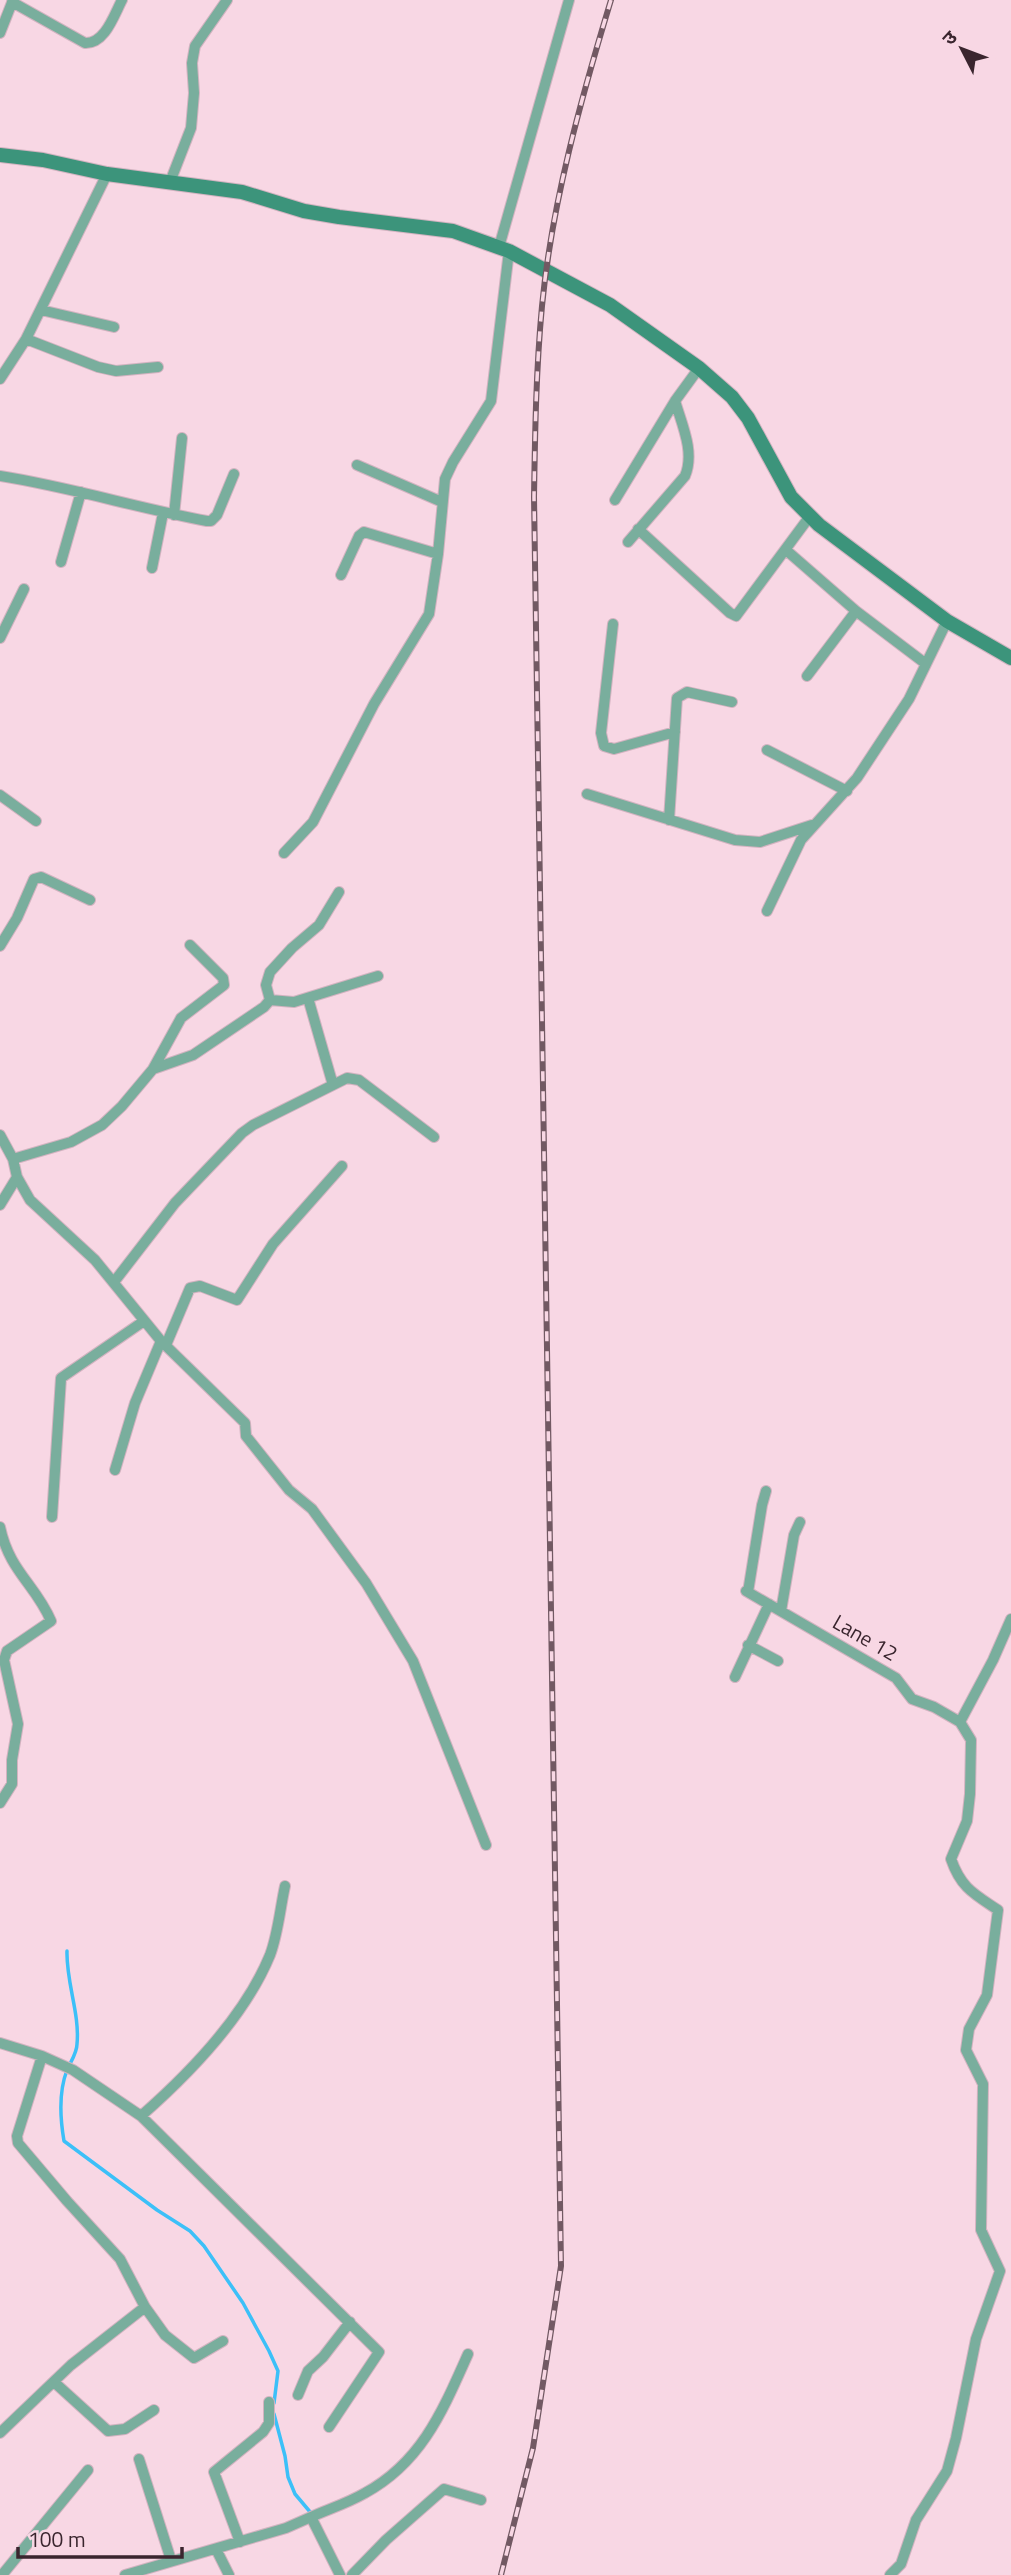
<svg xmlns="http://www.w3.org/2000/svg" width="1011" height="2575" font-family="'Titillium Web','Noto Sans Devanagari',sans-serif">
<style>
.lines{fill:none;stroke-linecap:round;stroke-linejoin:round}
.stream{stroke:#3cc0f8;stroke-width:3.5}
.minor-casing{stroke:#d2b3c0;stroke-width:12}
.secondary-casing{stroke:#d2b3c0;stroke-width:16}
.minor{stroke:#79ae9d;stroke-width:10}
.secondary{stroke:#3c947b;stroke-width:14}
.rail-casing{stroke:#725963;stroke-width:6}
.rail{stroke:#f8d7e4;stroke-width:3.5;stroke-dasharray:10;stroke-linecap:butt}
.labels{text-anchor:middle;stroke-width:5;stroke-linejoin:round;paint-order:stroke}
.street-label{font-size:21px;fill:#3a252e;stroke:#f8d7e4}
</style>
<rect width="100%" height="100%" fill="#f8d7e4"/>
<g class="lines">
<path class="stream" d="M67 1951C66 1982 80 2014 77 2044 77 2053 71 2061 67 2070 59 2091 60 2118 64 2141L157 2210 190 2231 204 2246 243 2303 269 2351 278 2371 274 2403
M274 2414 285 2456 288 2477 295 2494 311 2513"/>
<defs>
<path id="minor" d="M12 2 85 43C105 44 114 15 122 0
M0 33 13 0
M170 182 191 128 194 93 192 63 195 46 227 0
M499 247 569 0
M41 310 114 327
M26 339 98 367 116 371 158 367
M0 379 26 339 107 174
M357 465 442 502
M0 476C70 487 137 508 207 521H211L217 515 234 474
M615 500 675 401 699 368
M174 515 182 438
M638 529 730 613 736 616 810 516
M628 542 685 476C695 452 682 425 675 401
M786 550 856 611 926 664
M61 562 81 492
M152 568 163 513
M341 575 359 536 364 532 438 554
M613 624 601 733 604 746 614 749 675 732
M0 638 24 589
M807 676 856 611
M767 750 847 791
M587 794 735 840 760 842 812 825
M0 795 36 821
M669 820 677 698 687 692 732 702
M284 853 313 822 374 704 429 614 438 554 445 479 453 462 491 401 509 251
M767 911 801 840 857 778 909 699 947 621
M0 946 17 918 34 879 41 877 90 900
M308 998 333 1085
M270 1000 294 1002 378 976
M153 1069 193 1055 264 1007 270 1000 266 985 270 972 292 948 319 925 339 892
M0 1135 13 1159 17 1177 30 1200 95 1260 161 1341 245 1423 246 1436 289 1490 312 1509 366 1583 413 1661 486 1845
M13 1159 71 1142 102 1125 122 1106 153 1069 181 1018 224 985 223 978 190 945
M0 1205 17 1177
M114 1282 175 1203 242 1133 253 1125 347 1078 359 1080 434 1137
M166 1345 190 1288 200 1286 237 1300 273 1244 342 1166
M115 1470 135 1403 161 1341
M52 1517 61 1378 144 1321
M0 1527C9 1571 36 1585 51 1621L7 1651 4 1660 18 1724 12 1760V1784L0 1803
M746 1591 896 1678 912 1699 934 1707 960 1722 971 1740 970 1794 967 1821 951 1859C961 1888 974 1894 998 1910L987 1995 969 2029 966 2050 983 2084 981 2230 1000 2271 976 2339 956 2438 947 2471 916 2520 901 2564 890 2575
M748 1592 762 1505 766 1491
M781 1611 794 1535 800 1522
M748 1645 778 1661
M735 1677 769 1604
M960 1722 993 1660 1011 1619
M0 2043 42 2056 73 2070 141 2116 379 2352 329 2427
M141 2116C190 2073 245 2016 270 1955 278 1934 280 1909 285 1886
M145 2307 165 2335 194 2358 223 2341
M54 2382 108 2431 125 2429 154 2410
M298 2395 308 2371 323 2357 350 2322
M0 2433 71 2365 145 2307 120 2259 67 2201 18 2143 17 2136 42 2056
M139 2459 171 2560
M240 2542 214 2472 263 2432 269 2423V2402
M216 2549 229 2575
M2 2575 88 2470
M125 2575 286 2528 311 2517
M340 2575 311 2517C329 2509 348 2503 365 2493 422 2462 443 2410 468 2354
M352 2575 386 2540 444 2489 481 2500"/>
<path id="secondary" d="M0 155 43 160 107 174 242 192 304 211 339 217 453 231 509 251 610 305 699 368 732 397 748 418 791 497 819 525 947 621 1011 658"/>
</defs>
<use href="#minor" class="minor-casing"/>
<use href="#secondary" class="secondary-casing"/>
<use href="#minor" class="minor"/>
<use href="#secondary" class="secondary"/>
<defs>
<path id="rail" d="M501 2575 533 2448 561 2266 534 497C535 433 536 370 542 306 552 202 581 99 611 0"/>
</defs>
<use href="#rail" class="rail-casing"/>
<use href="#rail" class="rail"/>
</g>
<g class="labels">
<g class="street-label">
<text transform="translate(865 1638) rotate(30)" y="7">Lane 12</text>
</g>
</g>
<g transform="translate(962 49) rotate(312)" stroke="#f8d7e4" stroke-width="5" paint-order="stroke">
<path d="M0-5L12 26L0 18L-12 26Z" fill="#3a252e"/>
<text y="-10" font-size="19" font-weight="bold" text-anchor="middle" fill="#3a252e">उ</text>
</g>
<path d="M18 2547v10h164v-10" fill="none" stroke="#3a252e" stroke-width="3.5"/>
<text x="28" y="2547" font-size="21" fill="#3a252e" stroke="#f8d7e4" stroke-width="5" paint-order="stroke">100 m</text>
</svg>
